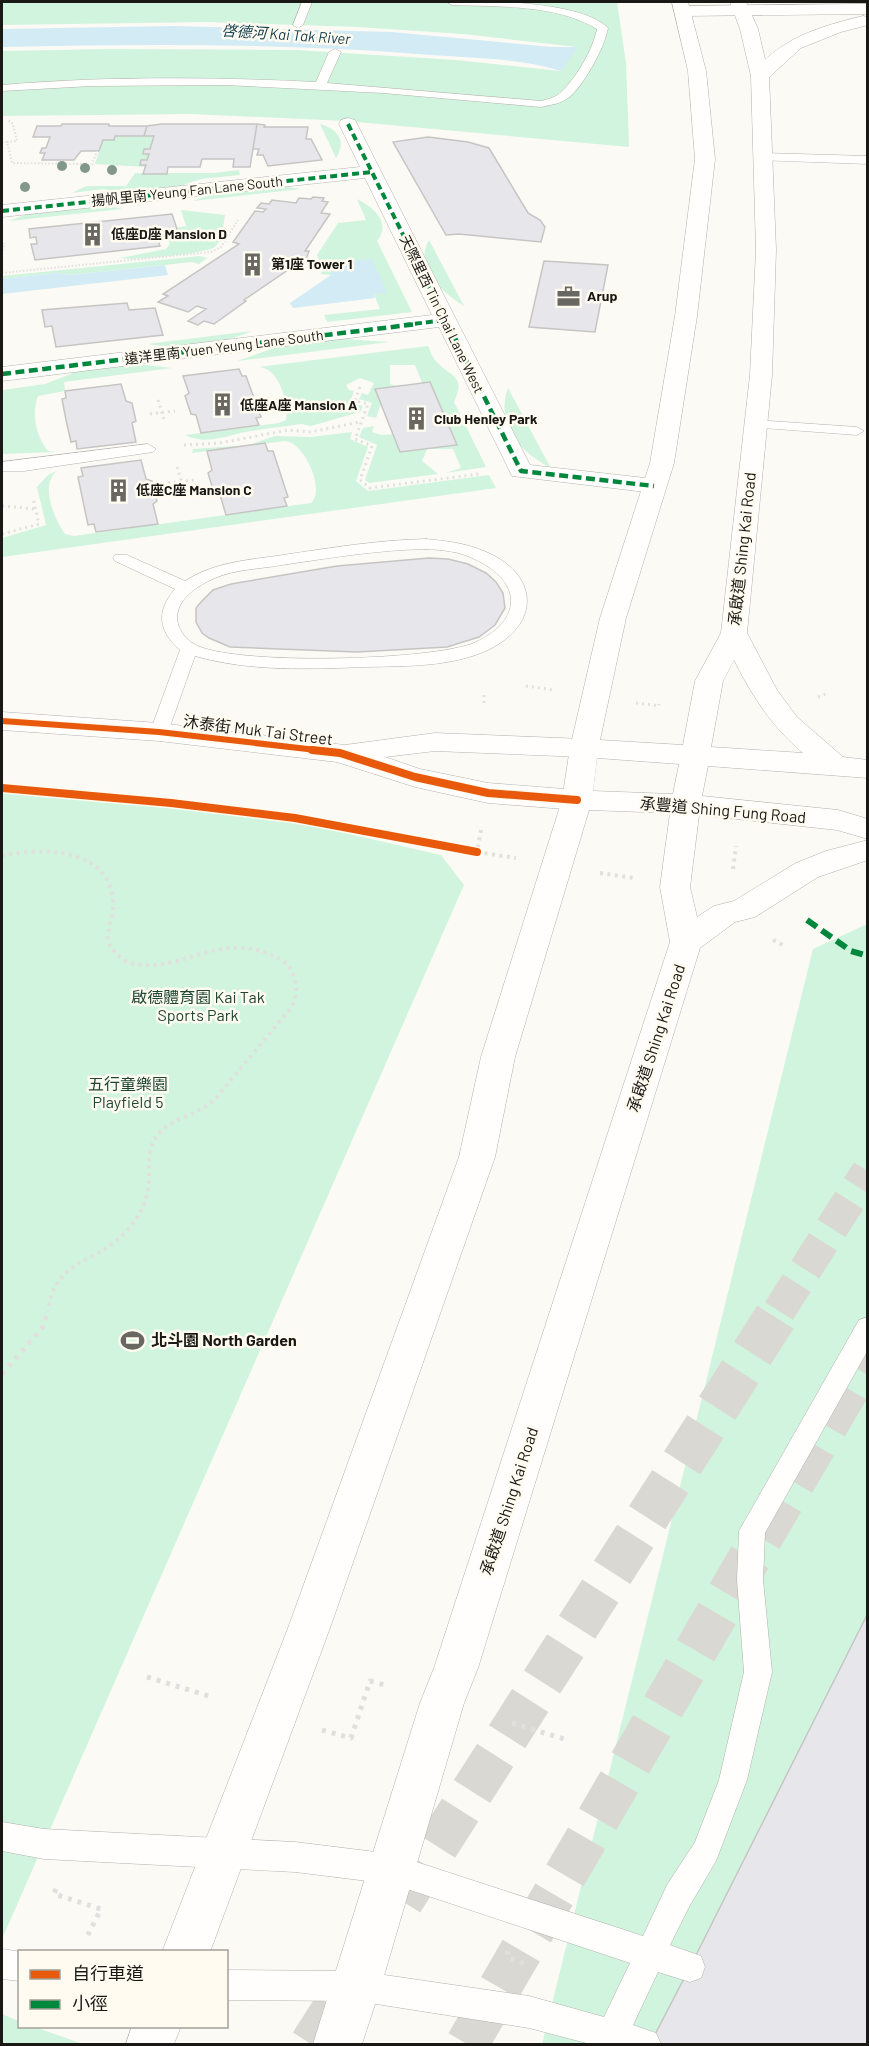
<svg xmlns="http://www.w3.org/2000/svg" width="869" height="2046" font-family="Barlow,'Noto Sans TC',sans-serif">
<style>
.green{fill:#d1f4de}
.water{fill:#d2ebf5}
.building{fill:#e7e7eb;stroke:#c6c5c4;stroke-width:1.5}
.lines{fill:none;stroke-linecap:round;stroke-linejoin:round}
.highway-tunnel-far1{stroke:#dad8d2;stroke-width:33;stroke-dasharray:33 16;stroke-linecap:butt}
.highway-tunnel{stroke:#dad8d2;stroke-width:43;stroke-dasharray:43 22;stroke-linecap:butt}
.lane-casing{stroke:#b3b1ac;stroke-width:1}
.street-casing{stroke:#b3b1ac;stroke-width:1}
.secondary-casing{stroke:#b3b1ac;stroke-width:1}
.highway-casing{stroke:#b3b1ac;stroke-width:1}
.path-far3{stroke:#e1e0de;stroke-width:2;stroke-dasharray:1.5 2;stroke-linecap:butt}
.path-far2{stroke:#e1e0de;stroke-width:3;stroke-dasharray:2 4;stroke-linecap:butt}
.path-far1{stroke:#e1e0de;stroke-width:4;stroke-dasharray:3 4.5;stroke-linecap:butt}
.path{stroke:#e1e0de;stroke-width:5;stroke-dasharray:4 6;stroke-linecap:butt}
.lane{fill:#fffefd;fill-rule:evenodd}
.street{fill:#fffefd;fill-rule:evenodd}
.secondary{fill:#fffefd;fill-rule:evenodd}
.highway{fill:#fffefd;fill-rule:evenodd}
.quiet-far2{stroke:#00873e;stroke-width:4;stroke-dasharray:7 4;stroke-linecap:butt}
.quiet-far1{stroke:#00873e;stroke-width:4.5;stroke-dasharray:9 4.5;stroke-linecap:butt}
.quiet{stroke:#00873e;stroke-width:6;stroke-dasharray:12 6;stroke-linecap:butt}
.cycleway-far1-casing{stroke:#fffbf0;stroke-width:9}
.cycleway-casing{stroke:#fffbf0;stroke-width:11}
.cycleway-far1{stroke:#e8590c;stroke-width:6}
.cycleway{stroke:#e8590c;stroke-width:8}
.tree{fill:#82988a}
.labels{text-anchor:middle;stroke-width:5;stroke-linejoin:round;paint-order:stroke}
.far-street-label{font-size:14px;fill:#191814;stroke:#fffbf0}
.far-poi-label{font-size:14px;font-weight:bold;fill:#191814;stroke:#fffbf0;text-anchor:start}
.far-water-label{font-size:15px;font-style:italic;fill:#0e3c4e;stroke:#fffbf0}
.street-label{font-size:16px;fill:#191814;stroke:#fffbf0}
.park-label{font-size:16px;fill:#1f4734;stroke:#fffbf0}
.poi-label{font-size:16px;font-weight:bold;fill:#191814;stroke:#fffbf0;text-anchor:start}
</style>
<rect width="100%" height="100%" fill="#fcfaf4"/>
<path class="green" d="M2 2H617L626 63 629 147 346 121 191 114 2 116V51L109 49 296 50 456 60 561 71 577 47 463 34 357 27 206 22 2 25Z
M320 124C338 129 347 141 336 158Z
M115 136H154L145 167 95 164 103 140H114Z
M239 170 240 175 201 179 174 188 122 193 104 189 72 193 86 186H126L135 173H214Z
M280 186 301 189 193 201 222 190Z
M357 199C373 207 392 222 377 241L412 312 327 322 324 315 380 309 374 294 387 292 330 264 333 271 331 275 321 274 323 270 317 255 338 223 366 220Z
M106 205 122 209 9 221 30 213Z
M181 210 225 215C223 225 223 239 216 246 208 254 146 258 132 259L120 258 166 249 170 244 164 230 186 226Z
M429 240 464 306C442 291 413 269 429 240Z
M200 256 207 258 199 264 192 262 70 275 56 273 2 279V276Z
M252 331C219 345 183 350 147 344Z
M330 338 389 342 237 361 289 343Z
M428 346C430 350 432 356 434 359 449 377 467 374 454 402L486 467 446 473 461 468 453 449H427L422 461 438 474 369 483 365 480 377 445 359 437 363 428 374 426 372 432 382 435 393 434 400 452 457 445 430 382 422 383 415 365H390V384L396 386 375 389 381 404 376 418 367 416 372 403 359 399 362 393 368 395 374 383 360 378 346 385 349 390 354 391 350 402 363 406 360 412 311 426 301 424C281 427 259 429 240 433 221 438 204 444 185 435L279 423 286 420C289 403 279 367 258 367Z
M129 363 172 368 64 382 65 391 38 396C31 414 36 436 48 451L56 452 2 454V390L45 384 78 371Z
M508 388 548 463 551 468C520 452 495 424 508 388Z
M352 432 350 439 368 447 356 481 368 491 489 475 496 488 2 557V538L46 525 37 487 48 475 57 471C39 485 55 520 65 534L74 536 311 503C326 490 304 442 285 441L192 453 193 449 249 445 275 436 311 437Z
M2 791 180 807 301 823 441 855 464 885 2 1939Z
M867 924V2044H542L813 949Z
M2 2014 19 2021 20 2026 35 2027 83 2044H2Z"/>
<path class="water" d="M174 26 391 32 552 47H578L561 71C516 57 464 58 417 54 278 43 140 44 2 47V29Z
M372 259 387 293 374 294 375 298 293 308 290 303 331 275 332 271 329 264Z
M165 265 168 275 2 294V279L56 273 70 275Z"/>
<path class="building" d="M62 124H109V126H147L144 136H115L114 140H103L99 151H81L74 160H42L45 153H40L42 148H46L50 137H33L37 126H61Z
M162 124H257L250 167H233L234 159H202L200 167H168L167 174H143L146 165H140L141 160H147L149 154H143L144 149H150L154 136H144L147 126Z
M257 124 265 125 264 127H308L306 139H311L322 160 268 166 263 155H257L259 149H253Z
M428 137 468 142 489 148 528 213 540 220 545 227 541 242 459 234 446 235 393 142Z
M313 197 324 198 322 201 328 202 321 213 330 214 305 251H309L307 257 244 300 246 301 214 324 204 321 198 325 188 321 206 309 197 306 188 312 158 302 168 296 163 294 239 244 233 242 255 211 263 212 266 209 257 208 261 203 269 204 272 200 296 203 299 198 311 199Z
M172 214 177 229 155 231 160 246 35 260 31 244H37L36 237 30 238 29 229Z
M544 261 608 265 595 332 529 327Z
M127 303 129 310 155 308 163 335 56 347 52 326 45 327 42 310Z
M239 369 242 376H246L261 417 256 418 259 425 201 433 196 415 191 414 185 396 189 393 183 376Z
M430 382 457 445 400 452 375 389Z
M121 384 126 401 132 403 136 421 132 423 136 442 77 449 76 441 71 442 66 420 62 399 66 398 65 391Z
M265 443 268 451H273L288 497 284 498 287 506 226 515 220 495 214 493 208 473 212 470 207 451Z
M141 460 146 479 152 481 157 501 153 504 158 524 96 532 94 524 88 525 78 477 83 476 81 468Z
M429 558 448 559 468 564 486 573 496 582 503 593 505 608 495 625 479 637 447 647 357 652 230 647 209 638 202 633 196 622V608L201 602 213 590 231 584 337 566Z
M868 1613V2044H650L690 1967Z"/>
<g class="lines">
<path class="highway-tunnel-far1" d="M779 1311 868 1171"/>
<path class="highway-tunnel" d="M402 1901 780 1310
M311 2044 339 2000
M467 2044 868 1354"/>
<defs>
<path id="lane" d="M302 2H312L303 25 298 28 293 25Z
M447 2C483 0 582 1 608 28 605 47 583 87 568 98 560 104 550 105 541 107L383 93 226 85 91 86 2 91V85C107 76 211 77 316 82L329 52 335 49 341 52 327 83 541 101C549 99 557 97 562 91 577 77 593 49 597 29 556 4 499 7 452 5Z
M762 153 868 156V164L758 160 756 157Z
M755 420 857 427 864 431 857 435 750 427 748 424Z
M148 444 156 449 153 452 24 471H2V462Z
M426 539C446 541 465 543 484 551 538 573 543 623 488 650 451 667 407 666 367 667 310 669 251 672 195 656L168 732 165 736H153L150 732 180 650C158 631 156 611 175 589L115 561 113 558 115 555H127L185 581C214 562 249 560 283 555 330 548 378 540 426 539ZM426 549C442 550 459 551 474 559 522 580 524 620 476 642 436 661 230 666 194 644 188 641 182 634 179 627 170 603 196 586 215 578 236 569 260 569 282 565 330 558 377 550 426 549Z
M868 1317V1350L765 1533 763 1580 772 1672 747 1780 716 1861 689 1907 670 1945 701 1956 705 1967 701 1978 690 1982 658 1972 633 2025 656 2033 661 2044H590L529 2028 357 2001 226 2000V1970L357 1971 529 1996 604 2017 630 1963 392 1884 295 1872 44 1859 2 1851V1822L44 1829 295 1842 392 1854 643 1936 667 1885 695 1842 719 1780 744 1672 737 1580 739 1531 859 1320Z
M2 1949 22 1952H20V1981L2 1979Z"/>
<path id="street" d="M348 118 355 120 357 124 530 465 654 479 663 481 666 486 663 491 654 493 512 476 439 327 2 381V367L432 315 365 178 2 217V205L360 167 339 124 341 120Z
M2 712 159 723 345 745 435 733 584 739 594 741 598 748 594 755 584 757 435 751 385 757 420 769 488 783 577 790 587 793 592 800 587 807 577 810 488 803 415 787 337 762 159 741 2 730Z"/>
<path id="secondary" d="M672 2H688L706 71 715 159 697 316 674 463 626 618 600 740 683 745 695 681 721 633 750 375 756 250 751 76 740 29 730 2H746L758 29 769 76 776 250 772 375 747 633 777 690 797 717 843 757 868 760V778L708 766 702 796 838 810 868 819V839L837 830 699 815 690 887 697 917 714 906 734 901 796 863 826 851 868 840V860L818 877 755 917 735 922 700 948 478 1668 464 1703 381 1986 362 2044H313L420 1703 434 1668 670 942 660 887 670 813 589 810 515 1057 495 1157 330 1628 210 1952H162L288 1628 459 1157 481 1057 562 800 570 748 600 618 650 463 675 316 695 159 688 71ZM734 660C752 696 772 727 803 753L711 747 723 681ZM597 758 679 764 673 794 593 791Z
M132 2026H181L174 2044H126Z"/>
<path id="highway" d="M868 4V14L683 16 675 11 683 6Z
M863 16 868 17V25L841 32 801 48 766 80H754L751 76C777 39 821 26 863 16Z"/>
</defs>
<use href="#lane" class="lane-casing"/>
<use href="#street" class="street-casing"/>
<use href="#secondary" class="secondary-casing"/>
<use href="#highway" class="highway-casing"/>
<path class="path-far3" d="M2 142H7L12 163 86 164
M7 142 17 141 13 124 8 120
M92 165 97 151
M2 254 4 243
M2 273 211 252 221 247 238 220"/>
<path class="path-far2" d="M360 387 355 401 368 404 355 439 372 446 360 480 370 488 479 474
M158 400 164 419
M150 414 175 411
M184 445 220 443 288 430 311 432 360 422
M177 467 186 496
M168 483 195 480
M2 506 35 509
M2 534 39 524 33 498
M526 686 554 690
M484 695V706
M818 697 828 693
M636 703 659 706V704"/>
<path class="path-far1" d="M481 830 477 852 516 858
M2 856C40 847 108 847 113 900 115 914 107 927 108 941 113 952 122 962 135 964 182 972 218 933 269 954 280 958 289 963 293 974 298 986 297 999 290 1009L215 1099C198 1116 167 1118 155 1139 148 1150 149 1163 149 1175 149 1198 141 1216 125 1233 95 1264 54 1260 48 1311
M733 869 736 846
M600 873 634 878
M773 940 783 945"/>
<path class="path" d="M2 1374 43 1327 48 1310
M147 1677 212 1697
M512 1723 564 1739
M322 1730 351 1738 370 1681 388 1686
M56 1889 54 1894 101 1909 88 1935
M508 1951 507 1957 525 1964"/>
<use href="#lane" class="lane"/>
<use href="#street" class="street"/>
<use href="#secondary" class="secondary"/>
<use href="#highway" class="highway"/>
<path class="quiet-far2" d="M348 124 448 325
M2 211 372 172
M404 325 446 320"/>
<path class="quiet-far1" d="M448 324 521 471 654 486
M2 374 417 324"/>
<path class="quiet" d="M807 920 851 951 868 956"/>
<defs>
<path id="cycleway-far1" d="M2 721 159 732 325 751"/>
<path id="cycleway" d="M312 750 340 753 415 777 488 793 577 800
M2 788 171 803 295 818 477 852"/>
</defs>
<use href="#cycleway-far1" class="cycleway-far1-casing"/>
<use href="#cycleway" class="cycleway-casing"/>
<use href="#cycleway-far1" class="cycleway-far1"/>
<use href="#cycleway" class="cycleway"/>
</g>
<g class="tree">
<circle cx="62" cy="166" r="5"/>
<circle cx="85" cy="168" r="5"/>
<circle cx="112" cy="170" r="5"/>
<circle cx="25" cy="187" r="5"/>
</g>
<defs>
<symbol id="building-bare" viewBox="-9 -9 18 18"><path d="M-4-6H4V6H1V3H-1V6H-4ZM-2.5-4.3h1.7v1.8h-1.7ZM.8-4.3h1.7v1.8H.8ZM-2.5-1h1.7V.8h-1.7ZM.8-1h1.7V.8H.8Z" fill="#686762" stroke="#fffbf0" stroke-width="2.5" paint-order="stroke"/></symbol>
<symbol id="office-bare" viewBox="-9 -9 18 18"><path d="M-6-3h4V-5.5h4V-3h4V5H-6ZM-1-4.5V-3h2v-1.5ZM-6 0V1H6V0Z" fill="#686762" stroke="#fffbf0" stroke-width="2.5" paint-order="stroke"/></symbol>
<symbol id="stadium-bare" viewBox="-9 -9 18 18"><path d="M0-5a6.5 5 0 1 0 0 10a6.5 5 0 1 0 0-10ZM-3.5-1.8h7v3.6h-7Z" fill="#686762" stroke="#fffbf0" stroke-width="2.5" paint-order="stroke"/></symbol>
</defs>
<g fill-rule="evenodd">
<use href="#building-bare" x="76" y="218" width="33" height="33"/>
<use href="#building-bare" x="236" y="248" width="33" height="33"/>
<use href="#office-bare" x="552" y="280" width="33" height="33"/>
<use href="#building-bare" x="206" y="388" width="33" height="33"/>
<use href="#building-bare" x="400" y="402" width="33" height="33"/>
<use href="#building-bare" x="102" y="474" width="33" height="33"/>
<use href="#stadium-bare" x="116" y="1324" width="33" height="33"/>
</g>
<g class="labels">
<g class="far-street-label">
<text transform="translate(187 191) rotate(-6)" y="5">揚帆里南 Yeung Fan Lane South</text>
<text transform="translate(442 314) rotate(64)" y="5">天際里西 Tin Chai Lane West</text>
<text transform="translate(224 347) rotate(-7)" y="5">遠洋里南 Yuen Yeung Lane South</text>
</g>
<g class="far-poi-label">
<text x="111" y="239">低座D座 Mansion D</text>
<text x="271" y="269">第1座 Tower 1</text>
<text x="587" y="301">Arup</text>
<text x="240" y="410">低座A座 Mansion A</text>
<text x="434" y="424">Club Henley Park</text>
<text x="136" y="495">低座C座 Mansion C</text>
</g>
<g class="far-water-label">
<text transform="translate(286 35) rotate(4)" y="5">啓德河 Kai Tak River</text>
</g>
<g class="street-label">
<text transform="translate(742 549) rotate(-84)" y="6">承啟道 Shing Kai Road</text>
<text transform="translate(258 730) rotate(7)" y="6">沐泰街 Muk Tai Street</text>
<text transform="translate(723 810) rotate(5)" y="6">承豐道 Shing Fung Road</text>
<text transform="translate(656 1038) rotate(-72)" y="6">承啟道 Shing Kai Road</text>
<text transform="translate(509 1501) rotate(-72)" y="6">承啟道 Shing Kai Road</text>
</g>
<g class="park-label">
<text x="198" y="1003">啟德體育園 Kai Tak<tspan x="198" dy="18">Sports Park</tspan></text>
<text x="128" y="1090">五行童樂園<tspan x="128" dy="18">Playfield 5</tspan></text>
</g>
<g class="poi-label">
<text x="151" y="1346">北斗園 North Garden</text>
</g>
</g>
<rect width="869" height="2046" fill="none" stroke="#191814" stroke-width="6"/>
<rect x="18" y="1950" width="210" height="78" fill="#fffbf0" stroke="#a3a098" stroke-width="1.5"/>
<rect x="30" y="1970" width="30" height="9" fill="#e8590c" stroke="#a3a098" stroke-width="1.5"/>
<text x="72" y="1980" font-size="18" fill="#191814">自行車道</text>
<rect x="30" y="2000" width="30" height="9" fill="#00873e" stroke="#a3a098" stroke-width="1.5"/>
<text x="72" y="2010" font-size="18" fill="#191814">小徑</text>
</svg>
